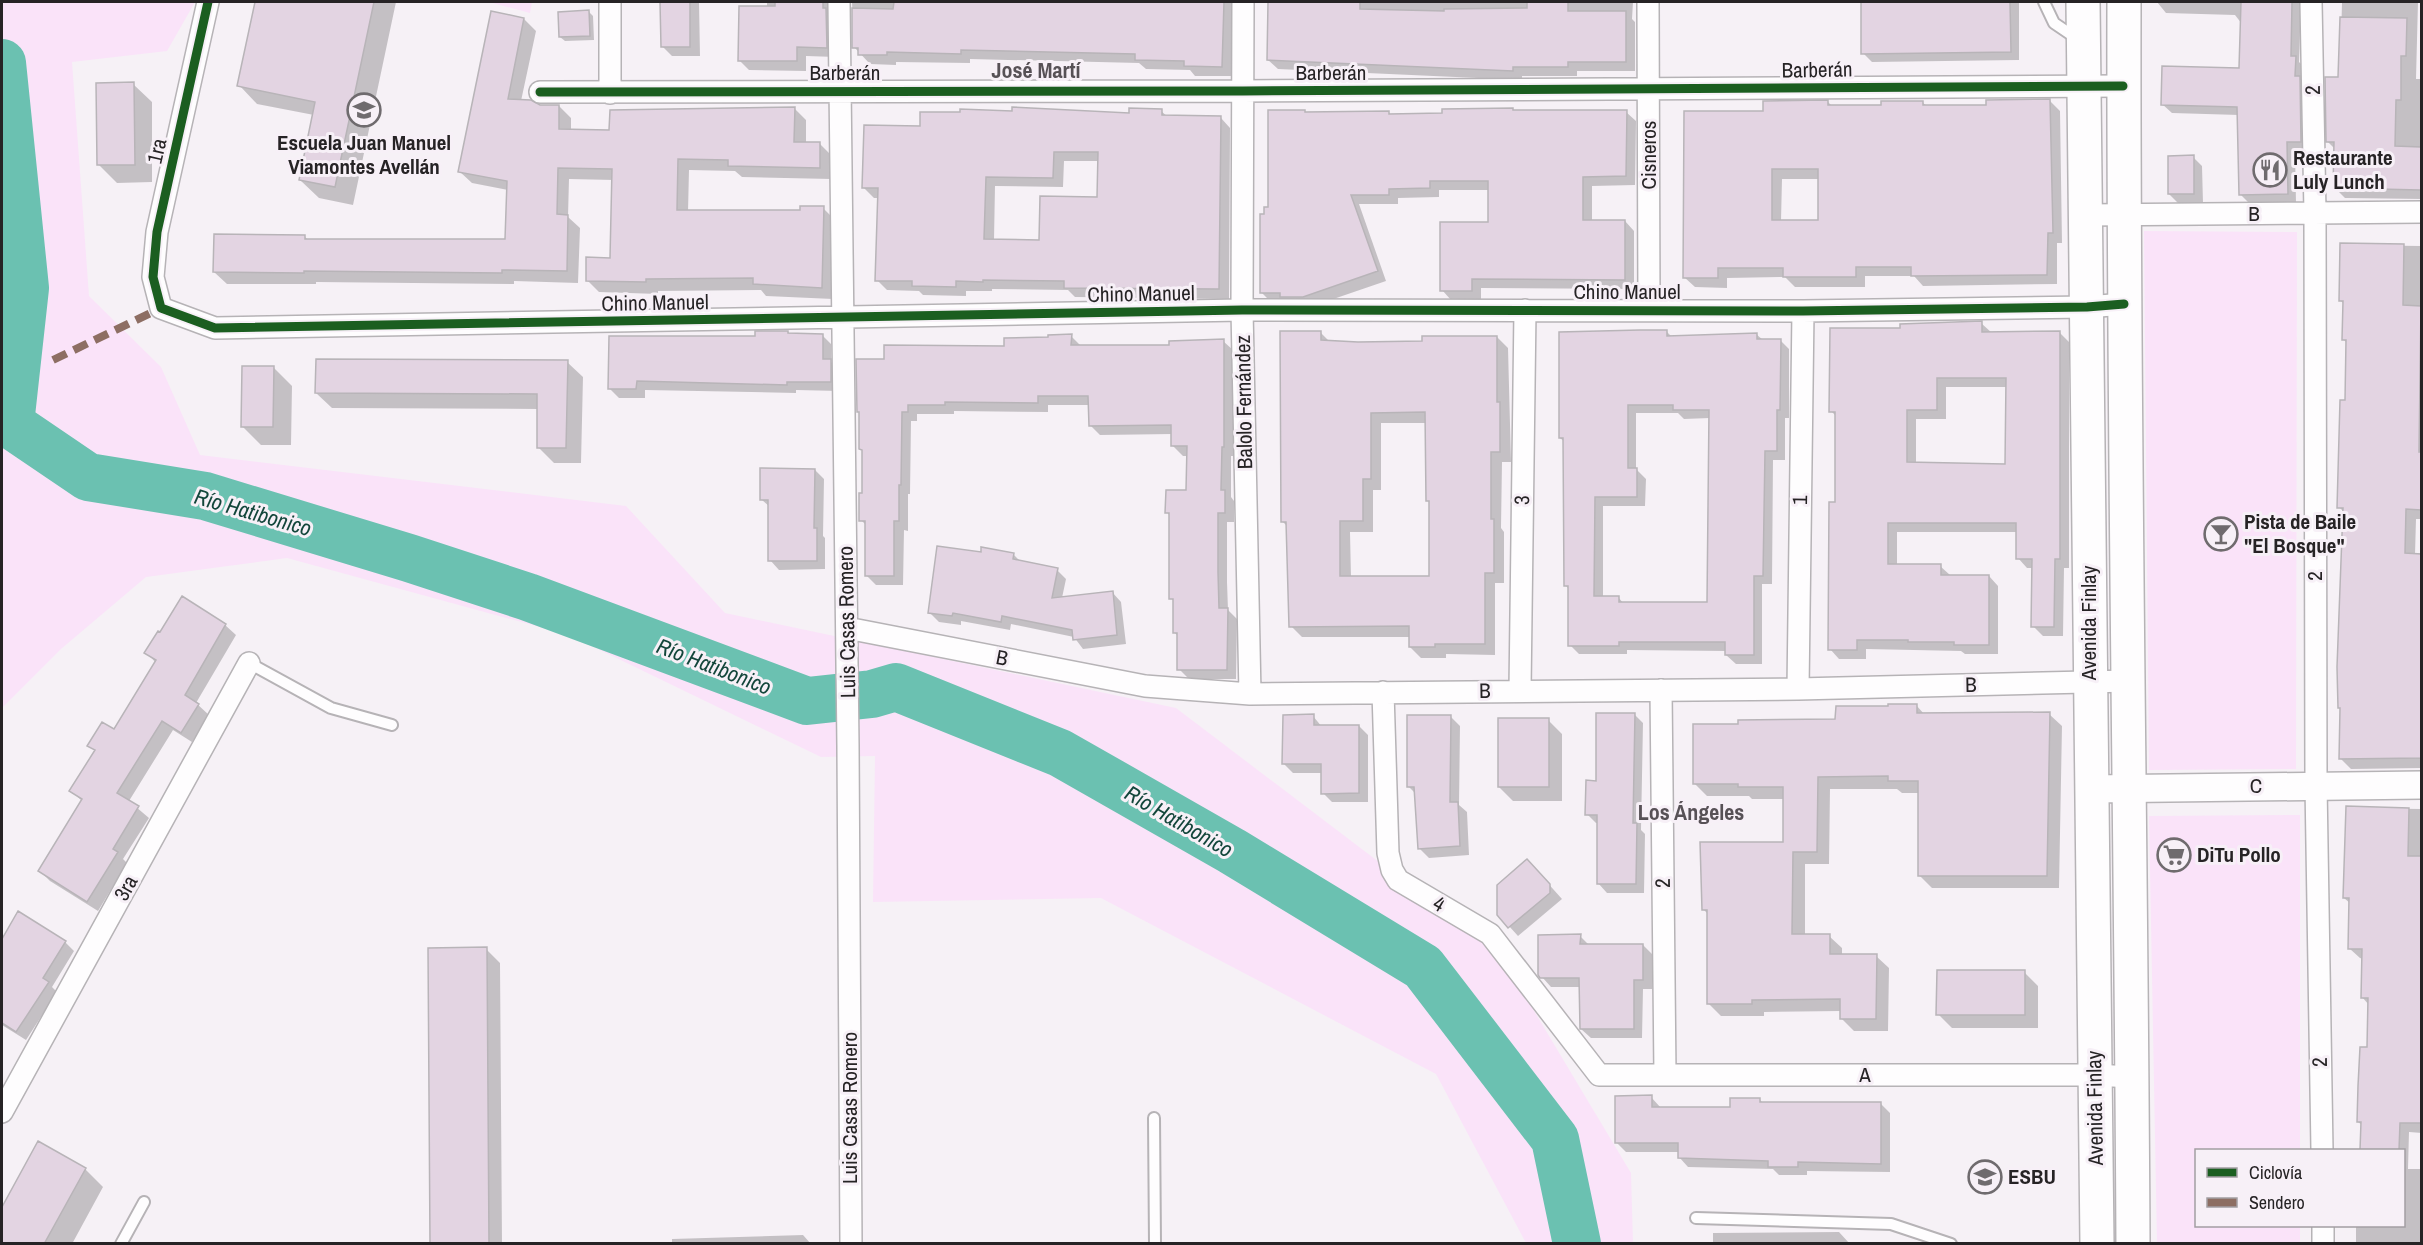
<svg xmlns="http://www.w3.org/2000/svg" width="2423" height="1245" font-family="'Archivo Narrow',sans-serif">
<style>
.green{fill:#fae3f9}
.shadow{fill:#0003;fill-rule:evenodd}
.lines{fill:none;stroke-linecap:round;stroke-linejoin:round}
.river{stroke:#6bc1b1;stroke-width:48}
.building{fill:#e3d4e2;stroke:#b8b4b8;stroke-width:1.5;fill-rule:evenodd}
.service-casing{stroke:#b6b3b6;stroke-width:14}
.minor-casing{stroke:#b6b3b6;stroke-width:24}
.tertiary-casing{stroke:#b6b3b6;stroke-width:30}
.primary-casing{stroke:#b6b3b6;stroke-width:36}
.service{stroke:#fefdfe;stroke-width:10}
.minor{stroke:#fefdfe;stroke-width:21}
.tertiary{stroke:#fefdfe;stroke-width:27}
.primary{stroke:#fefdfe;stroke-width:33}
.quiet{stroke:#8d6e63;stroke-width:8;stroke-dasharray:15 8;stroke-linecap:butt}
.cycleway-casing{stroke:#f7f0f7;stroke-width:13}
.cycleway{stroke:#1b5e20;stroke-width:9}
.labels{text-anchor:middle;stroke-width:6;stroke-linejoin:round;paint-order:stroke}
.street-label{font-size:21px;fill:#262325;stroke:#f7f0f7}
.poi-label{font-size:21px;font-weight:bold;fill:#262325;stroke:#f7f0f7;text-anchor:start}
.neighbourhood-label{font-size:22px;font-weight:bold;fill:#575156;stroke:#f7f0f7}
.water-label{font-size:22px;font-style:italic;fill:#13463b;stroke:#f7f0f7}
</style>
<rect width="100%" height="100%" fill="#f6f1f6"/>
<path class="green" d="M2 2H195L167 51 72 62 89 296 161 367 200 455 626 506 725 613 1176 708 1500 954 1631 1173 1633 1243H1526L1436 1074 1101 898 873 902 875 756 821 757 569 635 287 558 146 577 61 649 2 708Z
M489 2H532L530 13Z
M2144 231 2297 232 2296 769 2149 770Z
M2300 815V1150H2196V1226H2300V1243H2157L2149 816Z"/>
<path class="shadow" d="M257 2H396L353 205 319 198 300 180 314 115 257 104 239 85Z
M661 2H699L700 56H672L662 46Z
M767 2H841L836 57 806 56V71L749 70 739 60 767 8Z
M852 2H1235L1233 5 1231 76H1195L1190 70 1146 69 1139 63 970 59V63L896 62V65L870 64 854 47Z
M1271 2H1633L1632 19 1635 22V71H1577V76H1522V80L1278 69 1268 60Z
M1862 2H2019V60L1872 62 1863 53Z
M2157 2H2301L2299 62 2304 67 2309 150H2295L2296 203 2250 204 2241 195 2239 115 2172 113 2162 104 2241 69 2242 24 2235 15 2166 13Z
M2342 2H2418L2416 79H2422V199L2345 198 2334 187 2335 149 2328 142 2340 79Z
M589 12 593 16 594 40 565 41 560 37Z
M524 19 536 31 521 101 540 106H559L571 118V131L611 132 794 108 806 120V143L820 144 832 156 831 179 742 177 735 171 689 170 688 212H801L823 208 835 220 833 299 766 296 761 290 658 291V294L599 292 587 280 612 260 614 180 569 179 568 217 580 228 578 283 514 281V284L316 282V284H227L214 272 304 236 308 240 507 241 508 190 472 183 459 171Z
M133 84 152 102V182L117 183 98 164Z
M2050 101 2060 111 2062 243H2057V284L1923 286 1914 276H1865V287H1795L1785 277 1727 278V288L1695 287 1684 277 1764 112 1828 102 1833 107 1882 106 1923 103 1927 106H1987ZM1782 179H1820V221H1781Z
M1161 111 1168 117 1221 118 1230 128 1229 299 1075 297 1068 290 992 289V291H966V296L923 295 919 291 887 290 877 280 879 198H874L864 188 921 128 1130 115ZM1064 161H1099V199L1040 242 994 240 995 186 1063 187Z
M1626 112 1636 121 1635 185 1592 186V221H1625L1634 231V289L1481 288V300H1451L1442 290 1490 223 1489 190H1439V197L1398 198V204H1359L1386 281 1313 306 1271 302 1262 293 1266 216 1307 114 1389 113 1391 115Z
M2193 157 2202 166 2203 203H2178L2169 194Z
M2342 245 2422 246V519H2416L2415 555H2422V768L2351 769 2340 758 2345 513 2339 507 2348 344 2344 340 2345 305 2340 300Z
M1981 323 1992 333 2059 332 2069 342V568H2064L2063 636H2043L2033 626V568H2027L2018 558V532H1897V566H1940L1950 575 1989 576 1998 586V654H1965L1961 651 1866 649V659H1839L1830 649 1836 503 1837 417 1831 411 1902 329ZM1946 387H2007V465L1916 464V419H1946Z
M788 332 790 334 822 335 831 344V362L839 370V391L796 390V393L645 390V398H619L610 389Z
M1320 332 1330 342H1423L1497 337 1508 348 1511 462H1502L1501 528 1504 532V583H1495V655L1446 654V658H1421L1410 647V637H1302L1291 626 1288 527 1282 521ZM1381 423H1427L1428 500 1431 503V578H1351L1350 532H1373V490H1381Z
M1667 332 1672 337 1756 334 1763 340H1780L1789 349V418H1785V460H1773L1772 584H1762V664H1736L1726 655V651L1627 650V654H1579L1570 645V590L1566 586 1565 442 1560 438ZM1636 413H1678L1684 419 1710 418 1709 604H1624L1618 597H1603V506H1645L1646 479 1636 469Z
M1071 336 1082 347 1170 346 1223 341 1233 350V456H1231V497L1234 501V522H1227V582L1228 610 1237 619 1236 679H1189L1179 669V637L1174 632V601L1171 598 1170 516 1167 512 1188 491V456H1183L1173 446V434L1100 435 1090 425V405H1048V412L954 411V414H917V421H911L910 494H908V531L904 530 903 585H876L866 575 867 526 861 520 864 494V452L861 449V414L858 411 886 360 1005 347Z
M567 362 583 377 581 463H554L538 447 539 409 332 408 316 393Z
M273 367 292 386 291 445H261L243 427Z
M815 470 824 479 823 536 825 538V569L779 570 770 560V507L761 499Z
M982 553 1013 554 1021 562 1057 570 1066 579 1062 598 1112 592 1121 602 1126 644 1083 649 1074 637 1011 624 1010 630 961 621V625L939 622 929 612Z
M225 625 236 635 196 703 209 715 192 742 173 730 129 801 149 818 123 859 127 863 98 911 50 881 40 871 82 801 71 790 96 752 89 745 115 731 156 663 146 652Z
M1916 705 1925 715 2049 714 2062 726 2059 888H1932L1919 875V793H1902L1897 789H1830L1829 864H1805V935L1829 936 1842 948V956H1876L1889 968 1888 1031H1854L1841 1018V1011L1764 1012V1016H1721L1708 1003 1709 915 1703 909 1785 843V799H1752L1749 796H1707L1694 783 1740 725 1837 721Z
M1634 714 1643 723 1641 830 1645 834 1644 893H1607L1598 883 1599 823H1596L1587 814 1598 782Z
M1313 716 1322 727 1359 726 1368 735V802H1332L1323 793V773H1293L1284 764Z
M1450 716 1460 726 1459 805 1467 812 1469 855 1429 858 1420 849 1416 794 1408 786Z
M1548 720 1562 734V801H1513L1499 787Z
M2347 808 2422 809V1133L2409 1132 2408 1169H2422V1244H2356V1226H2404V1150H2362V1125L2358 1122 2368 1048 2369 1005 2362 997 2363 959 2360 958 2350 949 2351 904 2344 898Z
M1536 870 1562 899 1518 936 1499 915Z
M19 914 65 942 74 951 52 987 57 992 26 1040 2 1025V941Z
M1580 936 1589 945H1643L1652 954V989H1643L1642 1038H1591L1581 1029 1580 987H1551L1542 977Z
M486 949 500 963 502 1244H432Z
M2024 972 2038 986V1028H1952L1938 1014Z
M1651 1097 1661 1108H1732L1760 1100 1763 1103 1881 1104 1890 1113V1172L1807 1171V1175H1779L1773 1169 1688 1167 1679 1157V1152H1626L1617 1143Z
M39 1143 85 1169 103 1187 72 1244H2V1210Z
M1839 1232 1850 1244H1713V1233Z
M803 1235 811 1244H672V1239Z"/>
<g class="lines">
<path class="river" d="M2 63 25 288 10 424 88 477 205 496 409 558 528 597 807 701 872 694 896 687 1060 753 1232 851 1423 967 1555 1139 1577 1244"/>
</g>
<path class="building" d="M255 2H374L335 187 299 180 315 102 237 86Z
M660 2H690V47H661Z
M775 2H823V8H826L827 48 797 47V61H738L739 6H775Z
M894 2H1224L1222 67 1184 66V61L1135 60V54L961 50V54L887 52V55H858V48H852V8L893 9Z
M1268 2H1360V9L1444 11V9L1527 8V2H1568V11H1626V62H1568V67H1513V71L1267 60Z
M1861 2H2010L2011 52 1861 54Z
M2241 2H2292L2291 56H2296L2295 76H2300L2301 142H2287L2288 194 2239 195 2237 107 2161 105 2162 66 2239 68Z
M589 10 590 36 559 37 558 12Z
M491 11 524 18 508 99 531 100 540 105H559V129L609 130 610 110 795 107 794 142H820V168L728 166V160L678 159 677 210H800V206H824L822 288 753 284V278L646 279V282L586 281V257L610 258 612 169 558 168 557 214 568 215 567 271 502 270V273L304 271V273L213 272 214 234 305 235V239H505L507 181 458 172Z
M2340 17 2407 18 2406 56H2401V100H2396L2395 146 2421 147V190L2333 188 2334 142H2326L2325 77H2338Z
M134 82 135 165H97L96 83Z
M2050 99 2053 233H2048L2047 275 1911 276V267H1856V277H1783V268H1718V278H1683L1684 111H1763V101L1828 100V105H1881V101H1923V105H1986V100ZM1772 169H1818V220H1772Z
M1012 107 1129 113V108L1162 109V115L1221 116 1219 289 1064 288V281L983 280V282L956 281V287L912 286V281H875L878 188H862L864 125 920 126V112H960V109L1012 111ZM1054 152H1098L1097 197 1040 196 1039 240 984 239 986 177 1053 178Z
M1513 108V110H1627L1626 176 1583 177V220H1625V280L1472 279V291H1440V222H1488V181H1430V188L1389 189V195H1351L1378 271 1303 297H1280V293H1260V214H1264V207H1268V110H1305V112L1389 111V114L1442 113V109Z
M2194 155V194H2168V156Z
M2340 243 2404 244 2403 305 2421 306 2419 452H2421V510L2406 509 2405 553 2421 554V758L2339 759 2340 708H2338L2337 667 2343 508H2337L2340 400H2345L2346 340H2342L2343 301H2339Z
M1982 321V332L2060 331V559H2055L2054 627H2031L2032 559H2016V523H1888V564H1941V575H1989V645H1954V642H1908V640H1857V650H1828L1829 502H1835V412H1829L1830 328H1900V324ZM1937 378H2006L2005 464 1907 462V410H1937Z
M1640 330H1667V336L1757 333V339H1781L1780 410H1777V451H1765L1763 576H1754V655H1725V642H1619V646H1568V586H1564L1563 438H1559V332ZM1628 405H1673V410H1709L1707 602H1619V596H1594L1595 497H1637V468H1628Z
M755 331H788V333L823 334V359H831V382H787V385L637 381 636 389H608L609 336H755Z
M1280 331H1321V340L1358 342 1422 341V336H1497V402H1500V452H1491V519H1494V573H1485V644H1435V647H1409V626L1289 627 1286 522H1281ZM1425 412 1426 501H1429V576H1340V521H1363V479H1371V413Z
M1072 334 1071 345H1169V341L1224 339V447H1222L1221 490H1225V513H1218V572L1219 608H1228L1227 670H1177V633H1173V599H1169V513H1165L1166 490H1186L1187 446H1171V425L1089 426 1088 396H1038V403L945 402V405H908V412H902L901 485H899V521H894V576H865V521H859V493H862V450L859 449V412H857L856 359H884V345L1004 346V338L1048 337V335Z
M316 359 568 360 566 448H537V394L315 393Z
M242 366H274L273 427H241Z
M760 468 815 469 814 528H817V561H768V500H760Z
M937 546 981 552V547L1014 553 1013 559 1058 568 1052 598 1113 591 1117 635 1073 640 1072 630 1002 616 1001 622 953 613 952 616 928 613Z
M182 596 226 624 185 695 199 704 181 733 162 721 117 793 139 806 113 849 118 852 87 902 38 871 82 799 69 791 95 750 87 746 102 722 114 729 156 660 144 653 158 631 160 632Z
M1888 704H1917V713L2050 712 2047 876H1918V781H1888V776L1818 777 1817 852H1793L1792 934H1830V954H1877L1876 1019H1840V999L1752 1000V1004H1707V910H1702L1700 842H1783V787H1738V784H1693V724H1738V720L1835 719 1836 706H1888Z
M1596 713H1635L1633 823H1637L1636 884H1597V815H1585L1586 780 1596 781Z
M1314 714V725H1359V793L1321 794V764H1282L1283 715Z
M1407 715H1451L1450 802H1458L1460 846 1418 849 1414 787H1407Z
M1498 718H1549V787H1498Z
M2346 806 2409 808 2408 856H2421V1123H2400L2399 1150H2360L2361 1122H2357L2358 1086 2360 1047H2367L2368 998H2361L2362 949H2348L2349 898H2343Z
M1527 859 1550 884V893L1508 928 1497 915V885Z
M18 911 66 941 43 978 49 982 16 1032 2 1023V939Z
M1581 934 1580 944H1643V980H1634V1029H1580L1579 978H1540L1538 975V935Z
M487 947 489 1244H430L428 948Z
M1937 970H2025V1015H1936Z
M1652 1095V1107H1730V1098H1760V1102H1881V1164L1798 1162V1167H1768V1161L1678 1158V1143H1615V1096Z
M38 1141 86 1168 44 1244H2V1207Z"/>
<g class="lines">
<defs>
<path id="service" d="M2044 2 2054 23 2079 40
M249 663 331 708 392 725
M1154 1118 1155 1244
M1696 1218 1891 1224 1951 1244
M121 1244 144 1202"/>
<path id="minor" d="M208 2 157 232 153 277 161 308 215 328 1242 310 1803 311 2087 307 2124 304
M610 2V93
M839 2 848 746 851 1244
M1243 2 1242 310 1250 694
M1648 2 1649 309
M2311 2 2315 213 2316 785 2322 1150
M540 92 1243 91 2123 86
M2086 215 2422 212
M847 628 1145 686 1250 694 1798 689 2129 681
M1798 689 1803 311
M1520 690 1525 310
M1661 690 1665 1075
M1383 692 1388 853 1392 870 1398 880 1490 934 1599 1075H2094L2132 1077
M2 1112 249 663
M2323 1226V1244"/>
<path id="tertiary" d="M2091 789 2422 785"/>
<path id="primary" d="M2083 2 2097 1244
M2124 2C2123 415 2131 829 2133 1244"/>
</defs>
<use href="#service" class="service-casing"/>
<use href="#minor" class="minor-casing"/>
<use href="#tertiary" class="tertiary-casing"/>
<use href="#primary" class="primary-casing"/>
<use href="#service" class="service"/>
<use href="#minor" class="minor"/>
<use href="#tertiary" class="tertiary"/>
<use href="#primary" class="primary"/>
<path class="quiet" d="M53 360 161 308"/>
<defs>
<path id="cycleway" d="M208 2 157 232 153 277 161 308 215 328 1242 310 1803 311 2087 307 2124 304
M540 92 1243 91 2123 86"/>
</defs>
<use href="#cycleway" class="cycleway-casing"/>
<use href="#cycleway" class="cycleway"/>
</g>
<defs>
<symbol id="school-ring" viewBox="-11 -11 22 22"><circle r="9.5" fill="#f7f0f7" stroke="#6f6b6e" stroke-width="1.5"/><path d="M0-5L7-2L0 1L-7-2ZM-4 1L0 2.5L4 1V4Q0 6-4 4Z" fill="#6f6b6e"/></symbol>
<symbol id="restaurant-ring" viewBox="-11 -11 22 22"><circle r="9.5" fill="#f7f0f7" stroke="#6f6b6e" stroke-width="1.5"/><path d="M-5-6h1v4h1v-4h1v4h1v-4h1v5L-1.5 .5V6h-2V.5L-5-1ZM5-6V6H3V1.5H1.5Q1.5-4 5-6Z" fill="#6f6b6e"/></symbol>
<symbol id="bar-ring" viewBox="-11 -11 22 22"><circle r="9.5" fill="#f7f0f7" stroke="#6f6b6e" stroke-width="1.5"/><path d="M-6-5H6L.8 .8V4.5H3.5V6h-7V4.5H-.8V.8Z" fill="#6f6b6e"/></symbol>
<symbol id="supermarket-ring" viewBox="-11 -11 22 22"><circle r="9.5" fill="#f7f0f7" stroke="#6f6b6e" stroke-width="1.5"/><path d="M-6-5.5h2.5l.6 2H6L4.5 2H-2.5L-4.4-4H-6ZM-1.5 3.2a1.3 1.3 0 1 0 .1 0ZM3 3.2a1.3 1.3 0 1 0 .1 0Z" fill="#6f6b6e"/></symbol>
</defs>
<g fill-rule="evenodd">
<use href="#school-ring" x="345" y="91" width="38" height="38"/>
<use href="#restaurant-ring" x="2251" y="151" width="38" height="38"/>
<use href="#bar-ring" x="2202" y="515" width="38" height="38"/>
<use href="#supermarket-ring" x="2155" y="836" width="38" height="38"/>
<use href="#school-ring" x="1966" y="1158" width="38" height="38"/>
</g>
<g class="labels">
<g class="street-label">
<text transform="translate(1817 70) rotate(-1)" y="7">Barberán</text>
<text x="845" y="80">Barberán</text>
<text x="1331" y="80">Barberán</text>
<text transform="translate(2313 90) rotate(-91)" y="7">2</text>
<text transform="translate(157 151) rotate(-77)" y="7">1ra</text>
<text transform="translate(1649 155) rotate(-90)" y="7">Cisneros</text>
<text x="2254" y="221">B</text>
<text x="1627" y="299">Chino Manuel</text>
<text transform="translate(1141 294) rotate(-1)" y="7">Chino Manuel</text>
<text transform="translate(655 303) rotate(-1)" y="7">Chino Manuel</text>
<text transform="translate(1244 402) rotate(-91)" y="7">Balolo Fernández</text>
<text transform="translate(1522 500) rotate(-89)" y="7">3</text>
<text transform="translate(1800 500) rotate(-89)" y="7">1</text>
<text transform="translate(2315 576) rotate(-90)" y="7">2</text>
<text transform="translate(847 622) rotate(-91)" y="7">Luis Casas Romero</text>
<text transform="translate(2089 623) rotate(-90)" y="7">Avenida Finlay</text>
<text transform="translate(1002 658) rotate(11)" y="7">B</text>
<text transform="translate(1971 685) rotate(-1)" y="7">B</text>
<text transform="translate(1485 691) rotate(-1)" y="7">B</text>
<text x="2256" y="793">C</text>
<text transform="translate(1663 883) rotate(-91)" y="7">2</text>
<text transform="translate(126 888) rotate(-61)" y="7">3ra</text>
<text transform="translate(1439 904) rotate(30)" y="7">4</text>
<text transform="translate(2320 1062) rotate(-91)" y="7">2</text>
<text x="1865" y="1082">A</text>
<text transform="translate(850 1108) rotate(-90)" y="7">Luis Casas Romero</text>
<text transform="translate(2095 1108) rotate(-91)" y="7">Avenida Finlay</text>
</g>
<g class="poi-label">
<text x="364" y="150" text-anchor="middle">Escuela Juan Manuel<tspan x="364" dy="24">Viamontes Avellán</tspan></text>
<text x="2293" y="165">Restaurante<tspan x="2293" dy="24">Luly Lunch</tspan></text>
<text x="2244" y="529">Pista de Baile<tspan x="2244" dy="24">"El Bosque"</tspan></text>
<text x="2197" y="862">DiTu Pollo</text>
<text x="2008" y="1184">ESBU</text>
</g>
<g class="neighbourhood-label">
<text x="1036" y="78">José Martí</text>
<text x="1691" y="820">Los Ángeles</text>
</g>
<g class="water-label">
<text transform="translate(253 512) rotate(16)" y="8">Río Hatibonico</text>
<text transform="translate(714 666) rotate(21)" y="8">Río Hatibonico</text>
<text transform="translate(1179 821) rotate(30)" y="8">Río Hatibonico</text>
</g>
</g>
<rect width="2423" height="1245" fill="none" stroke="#262325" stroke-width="6"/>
<rect x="2195" y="1149" width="210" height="78" fill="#f7f0f7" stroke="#a39ea3" stroke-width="1.5"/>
<rect x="2207" y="1168" width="30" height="9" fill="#1b5e20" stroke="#a39ea3" stroke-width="1.5"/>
<text x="2249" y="1179" font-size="18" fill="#262325">Ciclovía</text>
<rect x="2207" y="1198" width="30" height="9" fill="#8d6e63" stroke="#a39ea3" stroke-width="1.5"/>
<text x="2249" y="1209" font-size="18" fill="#262325">Sendero</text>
</svg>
